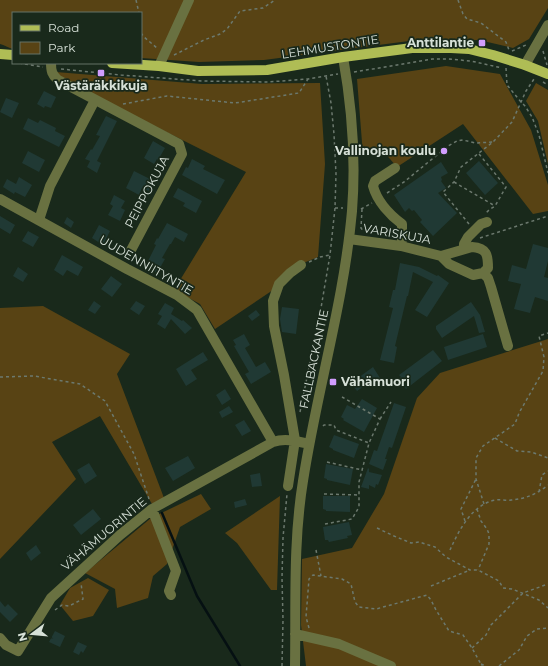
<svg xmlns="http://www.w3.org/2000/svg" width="548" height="666" font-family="Montserrat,sans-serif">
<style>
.green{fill:#584314}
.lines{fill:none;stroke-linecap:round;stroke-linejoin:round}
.stream{stroke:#051012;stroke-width:2.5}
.building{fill:#203934}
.path{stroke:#6c796e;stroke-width:1.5;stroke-dasharray:3 3;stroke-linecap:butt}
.minor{stroke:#697141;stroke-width:10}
.major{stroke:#afbd55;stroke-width:10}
.poi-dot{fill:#d19dfe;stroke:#19291b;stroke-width:1.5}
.labels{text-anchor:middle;stroke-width:3.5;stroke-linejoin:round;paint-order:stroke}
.poi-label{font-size:12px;font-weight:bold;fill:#d7e1d8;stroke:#19291b;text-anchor:end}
.street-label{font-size:12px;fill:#d7e1d8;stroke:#19291b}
</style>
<rect width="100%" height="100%" fill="#19291b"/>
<path class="green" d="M0 0H548V8L529 39 513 48 479 40 409 41 264 60 199 62 141 58V13H13V49C9 48 4 45 0 44Z
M446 66 500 74 531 130 548 185V211L533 214 463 124 397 167 383 151 363 155 357 79Z
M56 72 202 84 320 83 325 164 318 257 301 264 276 288 215 329 200 304 174 290 246 172 57 77Z
M536 83 548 90V164L538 121 526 101Z
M43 306 130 354 117 374 164 498 152 504 100 416 52 442 76 479 0 559V308Z
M548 339V666H306L301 625 302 559 352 548 384 494 417 398 440 373Z
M201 494 211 509 180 527 167 564 153 576 148 598 117 608 115 589 85 573 151 518Z
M280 496 277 590H271L237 543 225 533Z
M88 578 109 590 93 616 73 621 60 605 70 588Z"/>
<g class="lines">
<path class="stream" d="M162 513 197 596 240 666"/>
</g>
<path class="building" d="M44 91 56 97 51 108 45 106 44 108 37 104Z
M6 98 19 103 12 118 0 112Z
M106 116 117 121 97 161 101 163 97 173 87 167 90 161 85 159 91 149 92 150 100 136 96 135Z
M28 118 38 123 40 120 56 128 55 131 65 136 59 147 23 129Z
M153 141 165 148 158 160 157 159 154 164 144 158Z
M28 151 45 160 39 172 22 163Z
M192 159 205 166 203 169 225 180 217 194 182 175 186 167 188 168Z
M479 161 498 183 485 195 466 173Z
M441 162 448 173 441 177 442 180 441 181 446 188 438 193 457 213 433 236 420 222 422 220 414 210 412 211 409 208 405 212 394 195Z
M134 171 154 181 149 191 142 188 139 195 126 188Z
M19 177 32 185 25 197 15 192 14 194 3 187 7 179 16 184Z
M178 188 202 201 196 213 183 206 185 203 173 197Z
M114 195 125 201 121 208 125 210 120 221 108 215 113 206 110 204Z
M0 216 15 225 10 234 0 228Z
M67 217 74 222 71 228 64 223Z
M167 223 188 234 184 242 175 237 171 244H170L162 258 165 259 157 273 145 267 156 245 154 244 157 238 158 239Z
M99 225 110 231 103 245 92 238Z
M28 231 39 237 33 247 22 241Z
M533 244 548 248V261L544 277 548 278V301L535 297 530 313 514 309 521 284 508 281 512 265 526 269Z
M62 255 83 267 78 276 67 270 63 276 54 270Z
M400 263 419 267 437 276 438 275 449 283 427 317 415 310 433 282 413 272 408 296H407L395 346 397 347 394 363 380 360 393 308 389 307 393 290H395Z
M18 267 28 274 23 282 13 276Z
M111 276 122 284 112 297 101 289Z
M94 301 101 306 95 314 88 310Z
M136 301 145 306 139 315 130 309Z
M471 302 480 315 485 332 479 333 474 316 442 338 436 329V326Z
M165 303 174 308 171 314 182 321 183 320 192 328 185 334 171 319 165 329 157 324 162 316 158 314Z
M282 307 299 309 296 334 282 332 280 319Z
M256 310 260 315 252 321 248 316Z
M244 334 250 345 245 348 256 367 265 362 271 372 251 384 245 374 249 372 234 346 236 345 233 340Z
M483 334 487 347 448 360 444 347Z
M433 350 442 361 406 389 398 379 401 377 399 375Z
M203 352 208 360 191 370 197 379 186 386 176 369Z
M373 367 380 378 372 384 371 381 357 391 351 383Z
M225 389 231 399 222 405 216 395Z
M362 399 377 408 364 432 343 420 344 419 341 417 347 405 355 409Z
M394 403 406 407 392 448 389 447 385 459H387L383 470 369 464 374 450 377 451Z
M229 406 233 412 222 418 219 412Z
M244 420 251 431 242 436 235 425Z
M334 435 359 444 354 458 333 450V449L329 447Z
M188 456 195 468 173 481 165 468Z
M89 463 97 476 85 484 77 470Z
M326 464 353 469 350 485 327 480V479L324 478Z
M368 468 369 469V472L382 475 378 485 376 484 375 488 369 485V489L361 487Z
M260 473 262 486 252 487 250 475Z
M323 496H350V512L326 511V510L323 509Z
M245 499 247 505 235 508 234 502Z
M93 509 101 519 81 535 73 525Z
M349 522 352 535 347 536 348 538 329 542 328 540H325L323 527Z
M36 545 41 553 31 561 26 553Z
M0 601 5 607 8 604 18 614 10 622 0 612Z
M55 631 65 636 60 647 49 642Z
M78 642 87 646 83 653 81 651 79 655 73 652Z"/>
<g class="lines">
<path class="path" d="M136 0 139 13
M458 0 463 14 467 19 481 23 506 42 509 50
M141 33 144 37 157 48
M512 51 526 45
M543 51 547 65
M174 55 204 40 220 34 227 29 240 11 263 8 275 0
M19 63 43 67
M506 68 507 85 521 102 525 106 532 117 539 135 548 173
M61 69 121 75 202 81 268 82 308 79 338 74
M354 72 385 67 432 59H448L471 61 502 68
M543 82 548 85
M123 104 167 96 235 103 299 93 308 79
M479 154 506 187 495 206 489 210 486 213
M454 182 495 206
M387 193 404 182 448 146 457 141 463 140 475 143 493 142
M335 208H343
M361 209 372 203
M362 209 361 228 364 232
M469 224 443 192 454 182 461 167 493 142 512 122 526 91 534 79
M480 238 548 216
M309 262 320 257 330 255
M0 377 34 376 80 384 105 401 134 454 149 499
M300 412 321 308 330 255 335 208 336 174 334 134 331 103 326 76
M380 419 391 402
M323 426 324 425H334L336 430 369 443
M495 438 517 451 531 452 548 458
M327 462 362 470
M539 492 542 475 548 471
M324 494 359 495
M484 504 476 479V458L483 446 515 424 519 413 543 371 544 357 539 336 548 333
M477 509 481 521 487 529 489 534V544L478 570
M465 521 461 509 476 479
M325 524 352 519 359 507V482L369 443 380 419 342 397
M377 528 394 536 411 543 419 542 435 547 446 557 470 570H478L499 581 503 588 512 589 539 600 548 608
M316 550 321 576
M450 550C459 530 472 504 496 500 501 499 506 501 511 500 525 499 537 494 548 485
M431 586 470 570
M55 610 62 605 69 606 83 599 81 583
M309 628 306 617 309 579 313 575 342 579 351 584 355 602 359 607 376 609 427 595 431 600 436 610 449 631 463 635 472 648 482 666
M472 648 486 635 491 625 523 593 548 584
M481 664 486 666
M282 666 283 620 282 578 283 538 287 494
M499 666 519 650 527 636 537 629 548 628"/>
<path class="minor" d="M51 63C51 71 52 75 58 80L179 144 182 154 130 252
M525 65 548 25
M159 66 189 0
M395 168 375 181 373 186C377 201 390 215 402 224V240L401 246
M0 199 127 269 177 295 197 310 273 442C285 438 296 441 309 444
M39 220 50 186 95 100
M349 239 401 246 441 256
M472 247C487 248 488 255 488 268L483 273 473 275 449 264 441 256Z
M464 249V244L468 237 481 224 487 222
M483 273 488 278 491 287 508 346
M288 486 295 440 284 375 274 326 273 301 279 284 290 273 301 265
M152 509 176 571 169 591 171 595
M295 634 339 644 391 666
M0 638 6 645 18 651 51 598 120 535 152 509 273 442
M295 666C296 604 293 542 303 481 317 390 344 302 352 211 356 159 352 107 343 57"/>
<path class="major" d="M0 54 13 55
M112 63 159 66 198 71 267 70 343 57 412 48H451L469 49 493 55 525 65 548 74"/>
</g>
<g class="poi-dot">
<rect x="478" y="39" width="8" height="8" rx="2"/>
<rect x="97" y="69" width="8" height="8" rx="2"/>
<circle cx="444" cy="151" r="4"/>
<rect x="329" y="378" width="8" height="8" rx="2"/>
</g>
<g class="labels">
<g class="poi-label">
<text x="474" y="47">Anttilantie</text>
<text x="101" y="90" text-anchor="middle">Västäräkkikuja</text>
<text x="436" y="155">Vallinojan koulu</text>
<text x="341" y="386" text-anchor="start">Vähämuori</text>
</g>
<g class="street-label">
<text transform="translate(330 47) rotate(-9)" y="4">LEHMUSTONTIE</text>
<text transform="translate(147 192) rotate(-62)" y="4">PEIPPOKUJA</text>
<text transform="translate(397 234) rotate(10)" y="4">VARISKUJA</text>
<text transform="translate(146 265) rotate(30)" y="4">UUDENNIITYNTIE</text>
<text transform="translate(314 359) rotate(-78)" y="4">FALLBACKANTIE</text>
<text transform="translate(104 534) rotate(-40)" y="4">VÄHÄMUORINTIE</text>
</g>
</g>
<rect x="12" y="12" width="130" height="52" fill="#19291b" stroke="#657367"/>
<rect x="20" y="25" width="20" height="6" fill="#afbd55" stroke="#657367"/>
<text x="48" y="32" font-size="12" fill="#d7e1d8">Road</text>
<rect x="20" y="42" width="20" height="12" fill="#584314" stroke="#657367"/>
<text x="48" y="52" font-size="12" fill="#d7e1d8">Park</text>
<g transform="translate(32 634) rotate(254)" stroke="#19291b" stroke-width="3" paint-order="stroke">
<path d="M0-3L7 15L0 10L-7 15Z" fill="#d7e1d8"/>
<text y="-6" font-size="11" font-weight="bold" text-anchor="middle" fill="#d7e1d8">N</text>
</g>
</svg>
